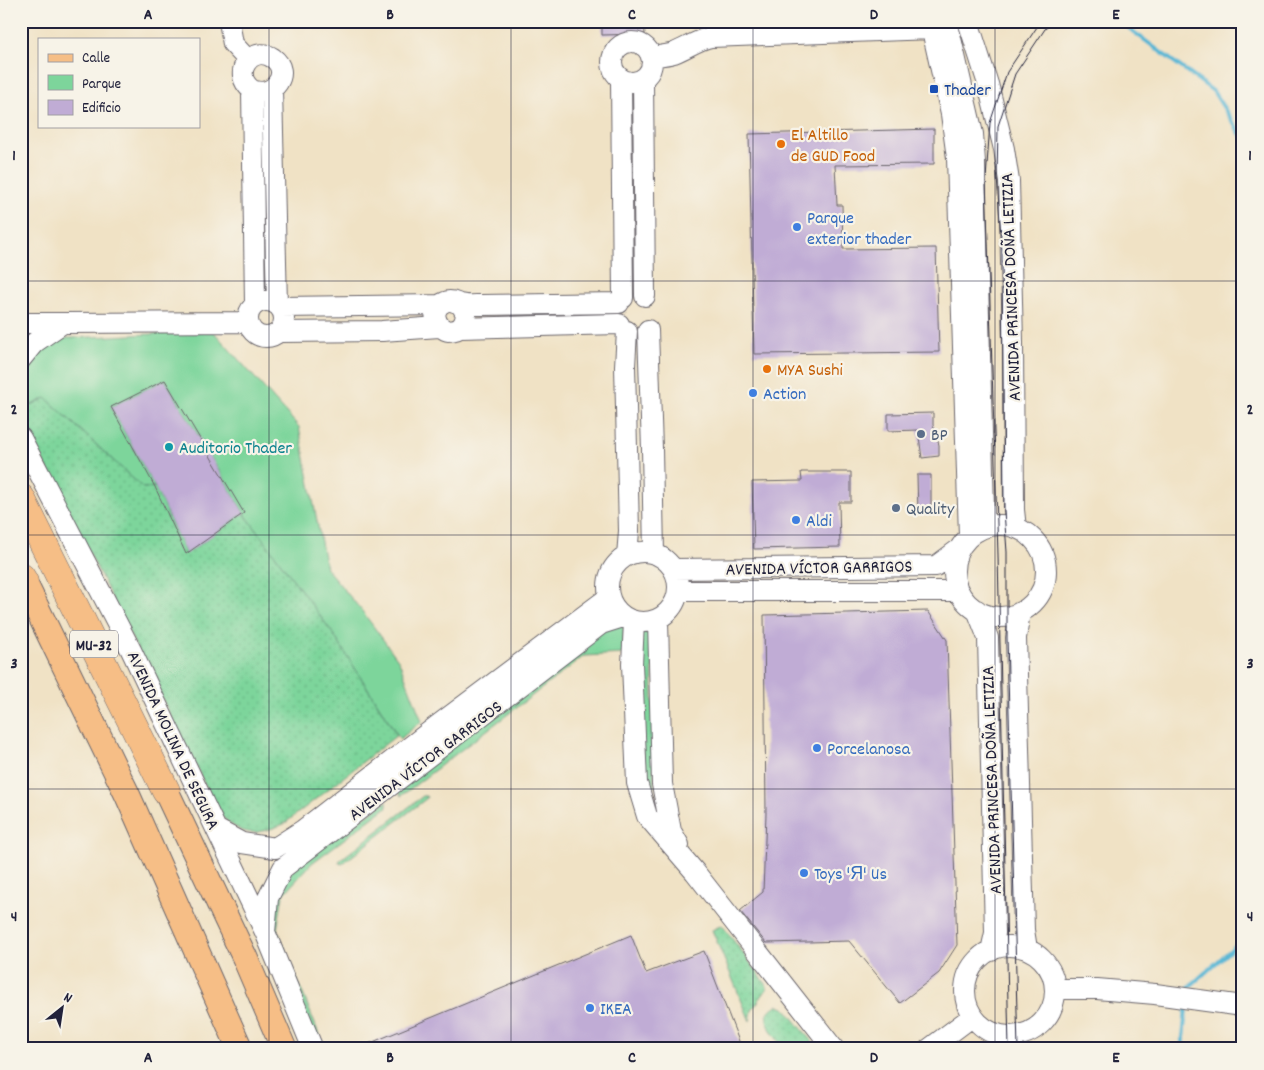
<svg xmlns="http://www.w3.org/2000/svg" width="1264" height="1070" font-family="Dekko,sans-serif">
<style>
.grass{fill:url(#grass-dots);stroke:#507c6b}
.park{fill:#7dd59b;stroke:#507c6b}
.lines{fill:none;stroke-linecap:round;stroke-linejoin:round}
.stream{stroke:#56b6d4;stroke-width:4}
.building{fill:#c0acd5}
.minor-casing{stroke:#6a656b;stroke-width:22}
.major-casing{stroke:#6a656b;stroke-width:27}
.highway-casing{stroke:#6a656b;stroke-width:29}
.minor{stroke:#fff;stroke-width:20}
.major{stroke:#f6be86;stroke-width:25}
.highway{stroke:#f6be86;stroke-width:28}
.tram{stroke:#22223b;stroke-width:1}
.grid{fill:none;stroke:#22223b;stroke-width:1;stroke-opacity:0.55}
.transit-dot{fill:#1a4fb4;stroke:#f7f3e8;stroke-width:2}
.food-dot{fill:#e8710a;stroke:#f7f3e8;stroke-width:2}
.shop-dot{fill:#3f7fe0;stroke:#f7f3e8;stroke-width:2}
.service-dot{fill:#5c6f8a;stroke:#f7f3e8;stroke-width:2}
.culture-dot{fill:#0f9aa8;stroke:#f7f3e8;stroke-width:2}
.labels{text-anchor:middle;stroke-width:4.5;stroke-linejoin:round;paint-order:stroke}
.shield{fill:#f7f3e8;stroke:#62616f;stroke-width:1}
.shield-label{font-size:16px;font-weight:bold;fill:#22223b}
.transit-label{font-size:18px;fill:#164399;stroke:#f7f3e8;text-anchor:start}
.food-label{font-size:18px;fill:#c56008;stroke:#f7f3e8;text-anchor:start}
.shop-label{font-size:18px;fill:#366cbe;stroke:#f7f3e8;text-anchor:start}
.street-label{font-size:18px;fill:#22223b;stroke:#f7f3e8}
.service-label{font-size:18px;fill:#4e5e75;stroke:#f7f3e8;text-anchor:start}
.culture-label{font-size:18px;fill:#0d838f;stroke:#f7f3e8;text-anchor:start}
.neatline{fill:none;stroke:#22223b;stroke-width:2}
.grid-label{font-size:16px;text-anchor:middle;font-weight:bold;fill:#22223b}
</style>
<defs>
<pattern id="grass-dots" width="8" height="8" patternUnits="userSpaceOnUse" patternTransform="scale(1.25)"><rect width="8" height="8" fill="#7dd59b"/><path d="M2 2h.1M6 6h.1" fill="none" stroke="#6cb786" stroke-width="1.8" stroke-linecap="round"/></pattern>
</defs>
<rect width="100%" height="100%" fill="#f7f3e8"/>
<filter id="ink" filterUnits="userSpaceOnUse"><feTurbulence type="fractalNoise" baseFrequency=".02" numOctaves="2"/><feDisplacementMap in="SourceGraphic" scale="10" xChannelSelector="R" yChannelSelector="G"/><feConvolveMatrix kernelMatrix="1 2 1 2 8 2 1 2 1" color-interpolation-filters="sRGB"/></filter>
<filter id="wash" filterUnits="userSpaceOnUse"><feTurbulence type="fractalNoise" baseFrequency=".0096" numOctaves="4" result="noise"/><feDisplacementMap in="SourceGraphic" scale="20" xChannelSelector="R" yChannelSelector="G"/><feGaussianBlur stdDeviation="1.12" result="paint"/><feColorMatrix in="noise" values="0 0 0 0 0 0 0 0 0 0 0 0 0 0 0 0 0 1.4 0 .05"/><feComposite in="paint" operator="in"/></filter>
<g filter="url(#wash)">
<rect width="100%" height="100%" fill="#f0e2c5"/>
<path class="grass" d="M46 398 143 488 155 487 186 554 244 513 332 632 397 735 284 824C255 835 244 838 220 815L21 416V410Z
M423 796H426L427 798 342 864 339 863 340 860Z
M722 925 766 984 767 989 752 1010 750 1021 712 930Z
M777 1005 786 1009 818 1049H784C775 1035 755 1016 777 1005Z"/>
<path class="park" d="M213 331 299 427 326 568 362 611 399 661 422 721 400 739 332 632 244 513 165 380 111 407 155 487 143 488 46 398 21 410V369L31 354 51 339Z
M624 621 623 654 584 656 401 796 396 788 609 625Z
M652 625 654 787 649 788 643 784 639 626Z
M387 801V807L312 863 283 895 277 929 325 1049H318L271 925 279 889 296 865Z"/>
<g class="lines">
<path class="stream" d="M1119 21 1213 91 1243 138
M1188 988 1243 939
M1182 1049 1186 1008"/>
</g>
<g id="blocks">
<path class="building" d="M602 21H644L645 34 602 35Z
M934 129V164L835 165 837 205H842L843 249 936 248 939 352 754 354 749 134Z
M165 380 244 513 186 554 155 487 111 407Z
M933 413V425L939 445V456L922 458 918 430 888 431V414Z
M801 472H851V502H839L840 547 754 549 752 482 802 481Z
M917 475H931V513H918Z
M928 611 947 640 957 945 939 973 900 1003 849 941 766 943 740 911 763 892 766 814 764 615Z
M631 935 646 973 704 951 742 1049H356Z"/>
</g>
</g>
<g filter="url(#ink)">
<use href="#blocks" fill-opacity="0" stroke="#6a656b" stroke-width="1"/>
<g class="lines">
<defs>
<path id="minor" d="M229 21 233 44 248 60
M930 21 951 114 957 158 969 536
M947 21 973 134 975 162 984 511 983 528
M968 21 988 84 1004 149 1009 181 1013 342 1014 510 1016 528
M612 62a20 20 0 1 1 40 0a20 20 0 1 1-40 0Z
M651 57C658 56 667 55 674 53 687 48 697 40 711 37L932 29
M621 79 623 298
M643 79 645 296
M272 89 277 305
M252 90C274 99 292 72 273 58 252 44 230 73 252 90L255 304
M248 319a18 18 0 1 1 36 0a18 18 0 1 1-36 0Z
M461 305 466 314C465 325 460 331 448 331 435 327 429 308 445 302 452 299 455 303 460 304 466 306 475 305 481 305L619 303
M281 307 440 305
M21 323H63L34 343 21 359
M63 323 248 322
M460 328 619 324
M648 330 652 449 654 554
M280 332 382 331 439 327
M21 438 131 650 265 932 313 1049
M954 571a46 46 0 1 1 92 0a46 46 0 1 1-92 0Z
M608 587a35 35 0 1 1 70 0a35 35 0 1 1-70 0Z
M627 556 629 531 625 366 627 331
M673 569 936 566 959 549
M678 591H951L957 587
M977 610 988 638 995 933 991 951
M1020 612 1016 638 1024 930 1027 949
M658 620 662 784 671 831 679 845
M634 622 632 664 637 783 647 816 695 872 834 1049
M216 829 242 843 275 848 303 830 438 725 609 597
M265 932 268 898 283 868 601 624 623 617
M965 991a45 45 0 1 1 90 0a45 45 0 1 1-90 0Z
M1056 989H1097L1155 994 1243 1006
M929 1049 973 1016"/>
<path id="major" d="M24 582 127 794 240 1049
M166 791 245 958 284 1049"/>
<path id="highway" d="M21 498 166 791
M21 577 24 582"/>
</defs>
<use href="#minor" class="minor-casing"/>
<use href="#major" class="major-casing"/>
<use href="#highway" class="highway-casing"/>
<use href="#minor" class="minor"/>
<use href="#major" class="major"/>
<use href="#highway" class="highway"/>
<path class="tram" d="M1009 1049 998 555 986 179 990 123 1007 72 1041 21
M1018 1049 1007 638V552L1004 511 1002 252 997 177 998 126 1015 74 1045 29 1054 21"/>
</g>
</g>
<path class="grid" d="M269 21V1049M511 21V1049M753 21V1049M995 21V1049M21 281H1243M21 535H1243M21 789H1243"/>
<rect class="transit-dot" x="929" y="84" width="10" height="10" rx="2.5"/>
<g class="food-dot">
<circle cx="781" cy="144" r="5"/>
<circle cx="767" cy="369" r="5"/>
</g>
<g class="shop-dot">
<circle cx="797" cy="227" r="5"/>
<circle cx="753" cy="393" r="5"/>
<circle cx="796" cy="520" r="5"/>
<circle cx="817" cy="748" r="5"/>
<circle cx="804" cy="873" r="5"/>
<circle cx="590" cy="1008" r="5"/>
</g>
<g class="service-dot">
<circle cx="921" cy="434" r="5"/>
<circle cx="896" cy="508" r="5"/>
</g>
<circle class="culture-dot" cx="169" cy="447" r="5"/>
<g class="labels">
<rect class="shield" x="70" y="630.5" width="48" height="27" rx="4"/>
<g class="shield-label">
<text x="94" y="650">MU-32</text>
</g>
<g class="transit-label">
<text x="944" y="95">Thader</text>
</g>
<g class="food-label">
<text x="791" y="140">El Altillo<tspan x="791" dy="21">de GUD Food</tspan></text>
<text x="777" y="375">MYA Sushi</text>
</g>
<g class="shop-label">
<text x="807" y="223">Parque<tspan x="807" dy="21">exterior thader</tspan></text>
<text x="763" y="399">Action</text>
<text x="806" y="526">Aldi</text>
<text x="827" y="754">Porcelanosa</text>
<text x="814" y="879">Toys 'Я' Us</text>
<text x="600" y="1014">IKEA</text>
</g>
<g class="street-label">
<text transform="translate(1010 287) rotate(-92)" y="6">AVENIDA PRINCESA DOÑA LETIZIA</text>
<text transform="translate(819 567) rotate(-1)" y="6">AVENIDA VÍCTOR GARRIGOS</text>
<text transform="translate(174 740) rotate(65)" y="6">AVENIDA MOLINA DE SEGURA</text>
<text transform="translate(425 760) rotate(-37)" y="6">AVENIDA VÍCTOR GARRIGOS</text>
<text transform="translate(991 780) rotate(-92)" y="6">AVENIDA PRINCESA DOÑA LETIZIA</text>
</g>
<g class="service-label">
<text x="931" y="440">BP</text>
<text x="906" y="514">Quality</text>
</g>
<g class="culture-label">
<text x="179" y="453">Auditorio Thader</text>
</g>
</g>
<rect width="1264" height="1070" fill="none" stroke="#f7f3e8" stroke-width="55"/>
<rect x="38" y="38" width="162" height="90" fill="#f7f3e8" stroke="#a29fa3"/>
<rect x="48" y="54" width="25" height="8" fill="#f6be86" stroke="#a29fa3"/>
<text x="82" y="62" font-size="15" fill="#22223b">Calle</text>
<rect x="48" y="75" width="25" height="15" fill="#7dd59b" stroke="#a29fa3"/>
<text x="82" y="88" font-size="15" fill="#22223b">Parque</text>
<rect x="48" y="100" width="25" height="15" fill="#c0acd5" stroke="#a29fa3"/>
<text x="82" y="112" font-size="15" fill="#22223b">Edificio</text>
<g transform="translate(62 1008) rotate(30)" stroke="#f7f3e8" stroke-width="4" paint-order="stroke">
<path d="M0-4L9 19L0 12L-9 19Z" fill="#22223b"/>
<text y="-8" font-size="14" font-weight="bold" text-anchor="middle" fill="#22223b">N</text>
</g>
<rect x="28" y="28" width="1208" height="1014" class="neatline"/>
<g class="grid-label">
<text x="148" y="19">A</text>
<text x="390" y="19">B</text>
<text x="632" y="19">C</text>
<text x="874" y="19">D</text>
<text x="1116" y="19">E</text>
<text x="14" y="160">1</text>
<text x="1250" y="160">1</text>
<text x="14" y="414">2</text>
<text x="1250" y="414">2</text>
<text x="14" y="668">3</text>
<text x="1250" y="668">3</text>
<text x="14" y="921">4</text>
<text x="1250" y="921">4</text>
<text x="148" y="1062">A</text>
<text x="390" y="1062">B</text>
<text x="632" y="1062">C</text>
<text x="874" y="1062">D</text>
<text x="1116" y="1062">E</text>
</g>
</svg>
